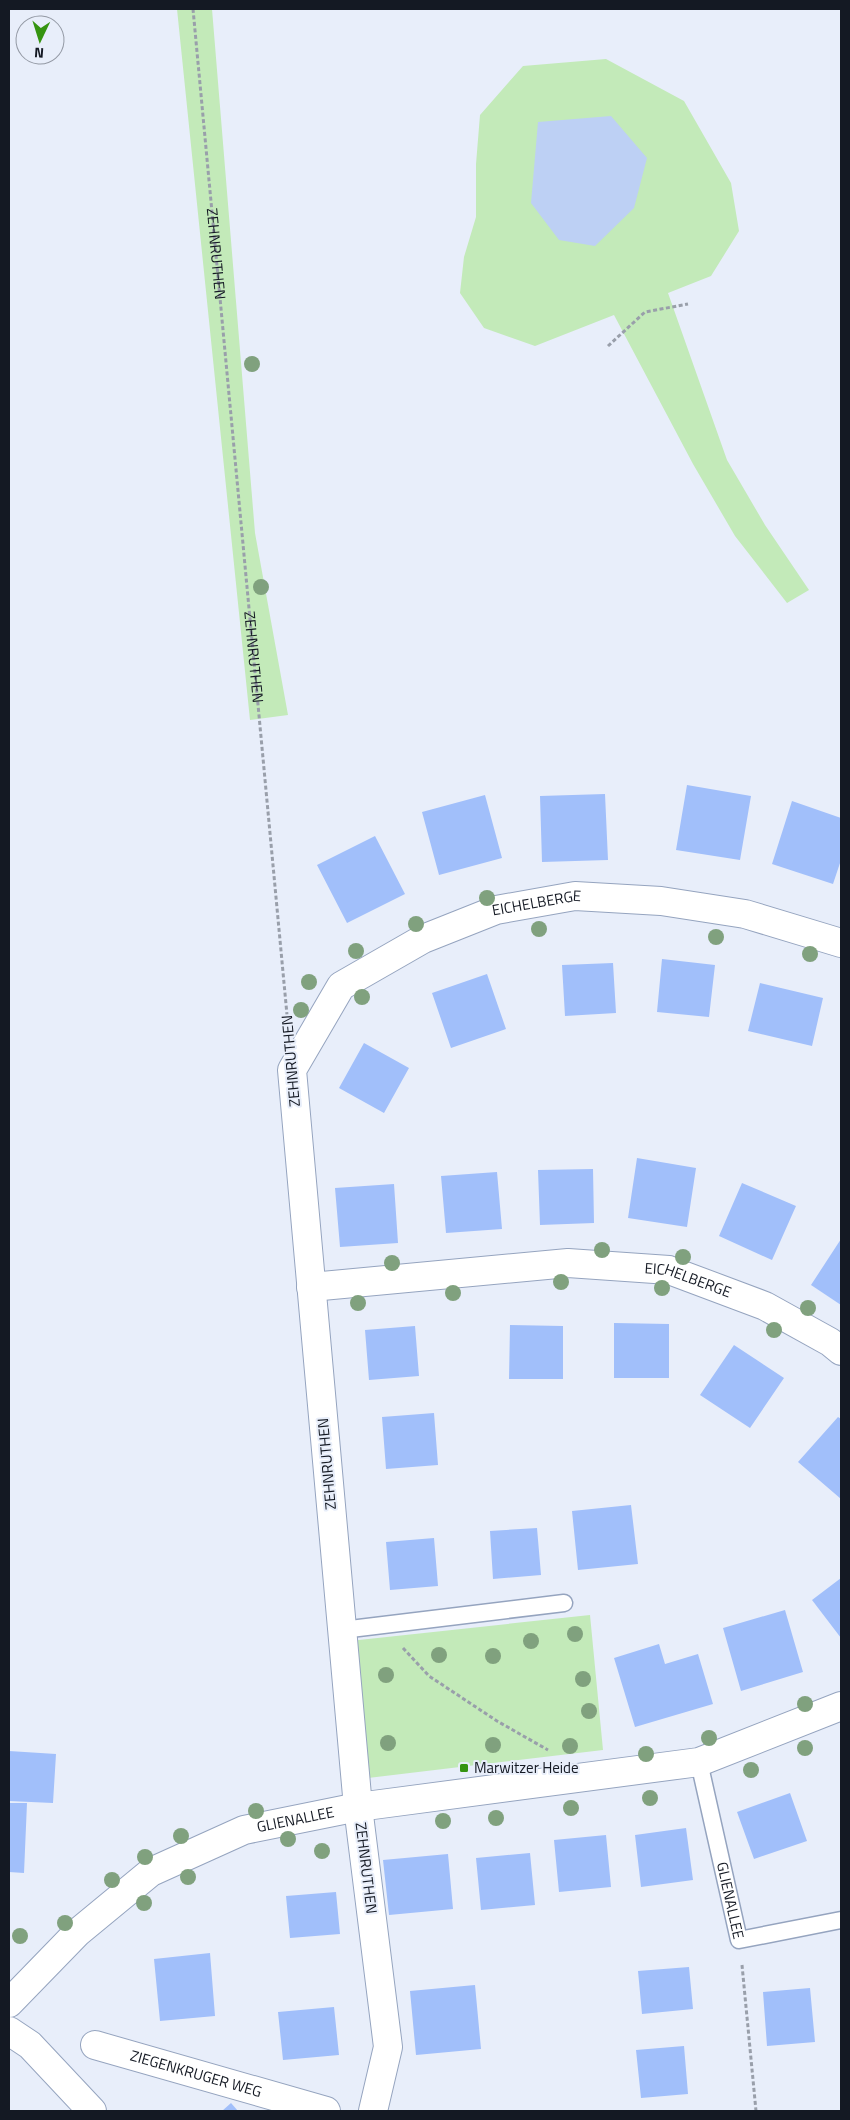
<svg xmlns="http://www.w3.org/2000/svg" width="850" height="2120" font-family="'Titillium Web',sans-serif">
<style>
.green{fill:#c3eab9}
.water{fill:#bdd0f4}
.building{fill:#a1bffa}
.lines{fill:none;stroke-linecap:round;stroke-linejoin:round}
.lane-casing{stroke:#95a4bf;stroke-width:19}
.street-casing{stroke:#95a4bf;stroke-width:30}
.secondary-casing{stroke:#95a4bf;stroke-width:30}
.path{stroke:#999faa;stroke-width:3;stroke-dasharray:4 2.5;stroke-linecap:butt}
.lane{stroke:#fff;stroke-width:16}
.street{stroke:#fff;stroke-width:28}
.secondary{stroke:#fff;stroke-width:28}
.tree{fill:#80a17e}
.poi-dot{fill:#359410;stroke:#e8eefa;stroke-width:2}
.labels{text-anchor:middle;stroke-width:4;stroke-linejoin:round;paint-order:stroke}
.street-label{font-size:15px;fill:#141923;stroke:#e8eefa}
.poi-label{font-size:15px;fill:#141923;stroke:#e8eefa;text-anchor:start}
</style>
<rect width="100%" height="100%" fill="#e8eefa"/>
<path class="green" d="M177 9H212L255 533 288 715 250 720Z
M606 59 684 101 731 183 739 231 711 276 668 293 727 460 765 525 809 590 787 603 735 536 693 464 614 315 535 346 484 328 460 293 464 257 476 217V164L480 115 523 66Z
M590 1615 603 1750 343 1781 331 1643Z"/>
<path class="water" d="M611 116 647 158 634 208 595 246 559 240 531 203 538 122Z"/>
<path class="building" d="M687 785 751 796 740 860 676 850Z
M605 794 608 860 542 862 540 796Z
M485 795 502 858 439 875 422 812Z
M792 801 841 818V860L833 884 772 864Z
M375 836 405 894 347 923 317 865Z
M662 959 715 965 709 1017 657 1012Z
M613 963 616 1013 565 1016 562 965Z
M487 974 506 1029 451 1048 432 993Z
M760 983 823 998 812 1046 748 1031Z
M364 1043 409 1068 384 1113 339 1088Z
M637 1158 696 1168 687 1227 628 1218Z
M593 1169 594 1223 540 1225 538 1170Z
M497 1172 502 1229 446 1233 441 1176Z
M742 1183 796 1206 772 1260 719 1236Z
M394 1184 398 1243 340 1247 335 1188Z
M841 1239V1305L811 1285Z
M614 1323 669 1324V1378H614Z
M510 1325 563 1326V1379H509Z
M415 1326 419 1376 369 1380 365 1330Z
M734 1345 784 1378 750 1428 700 1395Z
M434 1413 438 1465 386 1469 382 1417Z
M838 1417 841 1419V1499L798 1462Z
M631 1505 638 1564 578 1570 572 1511Z
M537 1528 541 1575 493 1579 490 1531Z
M434 1538 438 1586 390 1590 386 1542Z
M841 1578V1638L812 1600Z
M785 1610 803 1672 741 1691 723 1628Z
M659 1644 665 1664 698 1654 713 1704 635 1727 614 1658Z
M9 1751 56 1754 53 1803 9 1801Z
M790 1793 807 1841 754 1859 737 1812Z
M9 1803H27L24 1873 9 1872Z
M686 1828 693 1880 641 1887 635 1835Z
M606 1835 611 1887 559 1892 554 1840Z
M530 1853 535 1905 481 1910 476 1858Z
M448 1854 453 1909 389 1915 383 1860Z
M336 1892 340 1934 290 1938 286 1896Z
M210 1953 215 2016 160 2021 154 1959Z
M689 1967 693 2009 642 2014 638 1971Z
M475 1985 481 2049 416 2055 410 1991Z
M810 1988 815 2042 767 2046 763 1992Z
M334 2007 339 2055 283 2060 278 2012Z
M684 2046 688 2094 641 2098 636 2050Z
M231 2103 238 2111H222Z"/>
<g class="lines">
<defs>
<g id="lane">
<path d="M342 1630 564 1603"/>
<path id="s2" d="M699 1762 739 1940 841 1920"/>
</g>
<g id="street">
<path id="s3" d="M311 1287 568 1263 669 1270 765 1306 830 1342 841 1351"/>
<path id="s4" d="M9 2003 77 1933 151 1872 244 1830 358 1807 699 1762 841 1706"/>
<path id="s5" d="M95 2045 326 2111"/>
<path id="s6" d="M373 2111 388 2047 358 1807 292 1070 341 986 423 939 496 910 575 896 661 901 745 914 841 943"/>
</g>
<path id="secondary" d="M9 2031 30 2045 92 2111"/>
</defs>
<use href="#lane" class="lane-casing"/>
<use href="#street" class="street-casing"/>
<use href="#secondary" class="secondary-casing"/>
<g class="path">
<path id="s1" d="M193 9 287 1015"/>
<path d="M608 346 645 312 688 304"/>
<path d="M403 1648 429 1676 497 1721 548 1750"/>
<path d="M742 1965 756 2111"/>
</g>
<use href="#lane" class="lane"/>
<use href="#street" class="street"/>
<use href="#secondary" class="secondary"/>
</g>
<g class="tree">
<circle cx="252" cy="364" r="8"/>
<circle cx="261" cy="587" r="8"/>
<circle cx="487" cy="898" r="8"/>
<circle cx="416" cy="924" r="8"/>
<circle cx="539" cy="929" r="8"/>
<circle cx="716" cy="937" r="8"/>
<circle cx="356" cy="951" r="8"/>
<circle cx="810" cy="954" r="8"/>
<circle cx="309" cy="982" r="8"/>
<circle cx="362" cy="997" r="8"/>
<circle cx="301" cy="1010" r="8"/>
<circle cx="602" cy="1250" r="8"/>
<circle cx="683" cy="1257" r="8"/>
<circle cx="392" cy="1263" r="8"/>
<circle cx="561" cy="1282" r="8"/>
<circle cx="662" cy="1288" r="8"/>
<circle cx="453" cy="1293" r="8"/>
<circle cx="358" cy="1303" r="8"/>
<circle cx="808" cy="1308" r="8"/>
<circle cx="774" cy="1330" r="8"/>
<circle cx="575" cy="1634" r="8"/>
<circle cx="531" cy="1641" r="8"/>
<circle cx="439" cy="1655" r="8"/>
<circle cx="493" cy="1656" r="8"/>
<circle cx="386" cy="1675" r="8"/>
<circle cx="583" cy="1679" r="8"/>
<circle cx="805" cy="1704" r="8"/>
<circle cx="589" cy="1711" r="8"/>
<circle cx="709" cy="1738" r="8"/>
<circle cx="388" cy="1743" r="8"/>
<circle cx="493" cy="1745" r="8"/>
<circle cx="570" cy="1746" r="8"/>
<circle cx="805" cy="1748" r="8"/>
<circle cx="646" cy="1754" r="8"/>
<circle cx="751" cy="1770" r="8"/>
<circle cx="650" cy="1798" r="8"/>
<circle cx="571" cy="1808" r="8"/>
<circle cx="256" cy="1811" r="8"/>
<circle cx="496" cy="1818" r="8"/>
<circle cx="443" cy="1821" r="8"/>
<circle cx="181" cy="1836" r="8"/>
<circle cx="288" cy="1839" r="8"/>
<circle cx="322" cy="1851" r="8"/>
<circle cx="145" cy="1857" r="8"/>
<circle cx="188" cy="1877" r="8"/>
<circle cx="112" cy="1880" r="8"/>
<circle cx="144" cy="1903" r="8"/>
<circle cx="65" cy="1923" r="8"/>
<circle cx="20" cy="1936" r="8"/>
</g>
<rect class="poi-dot" x="459" y="1763" width="10" height="10" rx="2.5"/>
<g class="labels">
<g class="street-label">
<text dy="5" stroke="none"><textPath href="#s1" startOffset="246">ZEHNRUTHEN</textPath></text>
<text dy="5" stroke="none"><textPath href="#s1" startOffset="651">ZEHNRUTHEN</textPath></text>
<text dy="5" stroke="none"><textPath href="#s6" startOffset="1359">EICHELBERGE</textPath></text>
<text transform="translate(291 1061) rotate(-95)" y="5">ZEHNRUTHEN</text>
<text dy="5" stroke="none"><textPath href="#s3" startOffset="380">EICHELBERGE</textPath></text>
<text transform="translate(327 1464) rotate(-95)" y="5">ZEHNRUTHEN</text>
<text dy="5" stroke="none"><textPath href="#s4" startOffset="348">GLIENALLEE</textPath></text>
<text transform="translate(366 1868) rotate(83)" y="5">ZEHNRUTHEN</text>
<text dy="5" stroke="none"><textPath href="#s2" startOffset="142">GLIENALLEE</textPath></text>
<text dy="5" stroke="none"><textPath href="#s5" startOffset="105">ZIEGENKRUGER WEG</textPath></text>
</g>
<g class="poi-label">
<text x="474" y="1773">Marwitzer Heide</text>
</g>
</g>
<rect width="850" height="2120" fill="none" stroke="#141923" stroke-width="20"/>
<g transform="translate(40 40) rotate(184)"><circle r="24" fill="#e8eefa" stroke="#9399a4"/>
<path d="M0-4L9 19L0 12L-9 19Z" fill="#359410"/>
<text y="-8" font-size="14" font-weight="bold" text-anchor="middle" fill="#141923">N</text>
</g>
</svg>
